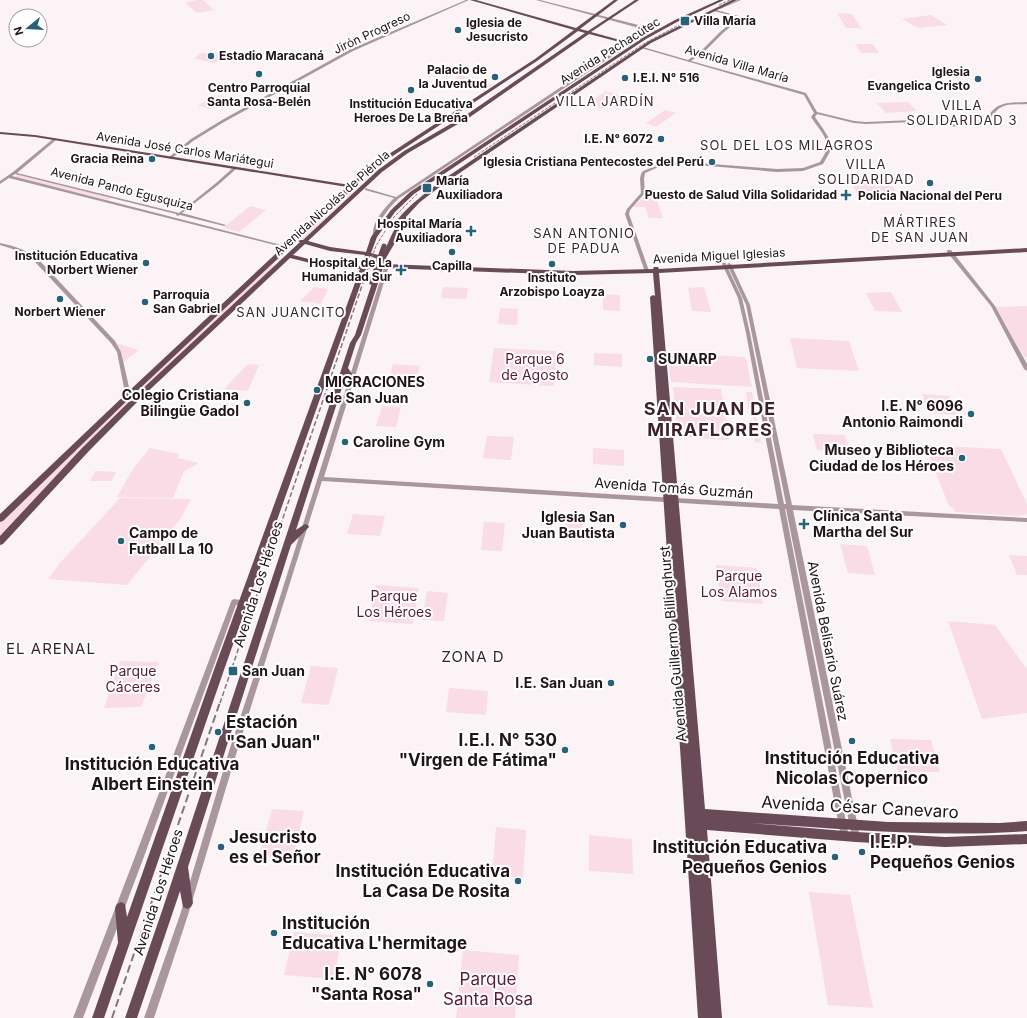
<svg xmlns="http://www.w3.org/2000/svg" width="1027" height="1018" font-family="Inter,sans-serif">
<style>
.green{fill:#f9dce6}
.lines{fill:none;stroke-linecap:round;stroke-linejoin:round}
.minor{fill:#a9979d;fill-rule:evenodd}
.major{fill:#684b56;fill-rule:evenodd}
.rail-far2{stroke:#83787c;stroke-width:1;stroke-dasharray:3 1.5;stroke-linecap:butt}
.rail-far1{stroke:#83787c;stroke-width:1.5;stroke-dasharray:5 2.5;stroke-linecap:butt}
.rail{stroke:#83787c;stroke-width:2;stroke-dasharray:8 4;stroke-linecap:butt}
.major-bridge-far1{stroke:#684b56;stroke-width:5}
.major-bridge{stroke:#684b56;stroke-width:6}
.poi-dot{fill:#27627a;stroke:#fff;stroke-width:1.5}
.labels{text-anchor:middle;stroke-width:4;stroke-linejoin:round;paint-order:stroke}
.far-poi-label{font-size:12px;font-weight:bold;fill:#211318;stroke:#fff;text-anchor:end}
.far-street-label{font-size:12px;fill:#211318;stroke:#fff}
.far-neighbourhood-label{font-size:13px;letter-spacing:1px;fill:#3d1f2b;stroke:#fff}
.park-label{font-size:14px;fill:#5b1b38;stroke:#fff}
.poi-label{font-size:14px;font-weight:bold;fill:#211318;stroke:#fff;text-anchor:start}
.street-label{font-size:14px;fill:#211318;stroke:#fff}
.neighbourhood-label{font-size:15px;letter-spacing:1px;fill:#3d1f2b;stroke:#fff}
.near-poi-label{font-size:17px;font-weight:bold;fill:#211318;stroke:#fff;text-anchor:start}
.near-street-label{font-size:17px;fill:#211318;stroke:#fff}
.near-park-label{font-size:17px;fill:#5b1b38;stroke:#fff}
.district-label{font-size:18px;font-weight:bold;letter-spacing:1px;fill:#3d1f2b;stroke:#fff}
</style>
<rect width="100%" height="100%" fill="#fbf3f5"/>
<path class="green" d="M197 0H203L214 10 197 13 185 3Z
M837 13 852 14 861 28H846Z
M931 15 947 25 918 28 902 19Z
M855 44H873L879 53H861Z
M200 53H201L229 54 214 63 197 59 193 60Z
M461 75 493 85 483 91 451 81Z
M606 91 625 97 603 109 588 104Z
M220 95 231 99 210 109 198 105Z
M908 102 917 111 886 113 877 103Z
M665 110 676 113 656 127 646 123Z
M18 174 111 198 108 200 15 177Z
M889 182 898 194 860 196 851 184Z
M351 189H356V191L304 240 299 239Z
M648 190H653L663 218H649L645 207H633L643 198Z
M827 190 832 198 802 199 797 191Z
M250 206 266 210 239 232 223 228Z
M270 265 276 266 210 326 208 325Z
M314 287 328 289 321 304 300 301Z
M443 287 468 288 466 299 441 298Z
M704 287 711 312 692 311 688 288Z
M891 292 902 312 875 311 866 293Z
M603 294 620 295V311L603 310Z
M1027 306V357H1024L996 307Z
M500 308 518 309 517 325 498 324Z
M204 328 207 329 139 392H137V390Z
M790 338 849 341 859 371 797 368Z
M115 343 139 350 123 362 122 354Z
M494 348 556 351 554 386 489 382Z
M594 353 622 354V367L594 365Z
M670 353 709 355 713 357 715 355 743 357 746 358 752 387 671 382 667 355Z
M248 364 259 365 248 391 224 389Z
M393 364 420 366 417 379 390 378Z
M673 387 721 389 729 440 678 437Z
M746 392H752L761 443 755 442 751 422H754L753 412 749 411Z
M922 394 949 396 957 415 929 413Z
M131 395 134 397 81 449 77 448Z
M382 406 401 407 396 427 376 426Z
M813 434 845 435 850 452 817 450Z
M487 436 514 437 511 460 483 458Z
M925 445 1001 449 1027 504V516L1026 514 1019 516 955 512 954 509 949 506Z
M150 448 179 454 178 458 199 463 184 471 173 498 117 497 133 469Z
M593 448 624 450V466L593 464Z
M75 449 81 451 0 537V520Z
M95 471 116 472 112 481H90Z
M120 498 191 499 181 518 127 585 48 579 59 564Z
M566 513 583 514 582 534 565 532Z
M353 514 385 516 380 536 347 534Z
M484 522 505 523 502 551 481 550Z
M840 544 867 546 875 575 848 573Z
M1009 555 1027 556V575H1017Z
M716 565 757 568 763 604 721 601Z
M376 585 419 588 413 624 369 621Z
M427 591 448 593 444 621 422 620Z
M948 621 995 625 1027 669V713L982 719Z
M120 661 159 662 141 707 104 708Z
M311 666 338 668 329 705 301 703Z
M449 688 488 691 486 715 446 712Z
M890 739 931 740 940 772H898Z
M272 809 304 811 293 859 259 856Z
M496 827 526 830 523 878 492 875Z
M589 835 632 839 633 874 589 871Z
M809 892 850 895 873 1008 828 1005Z
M294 932 342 936 334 979 284 975Z
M463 950 519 955 515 1018H456Z"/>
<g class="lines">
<path class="minor" d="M466 0H469L353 51 224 122 193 141 171 159 168 158 191 139 222 120 351 49Z
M536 0H540L654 29 656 31H653L608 59 398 199C387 210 378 221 376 237L373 238C371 222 384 209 394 198L365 190V188L396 197 606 57 650 31Z
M738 0H741L720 9 718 8Z
M713 9 742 17 723 33 704 52 691 61 806 93 817 112 854 121 866 122 913 120 959 125 987 119C996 101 1009 103 1027 102V104C1008 105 1000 102 989 121L959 127 913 122 866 124 854 123 817 114 815 117C820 125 833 140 831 149 829 154 825 160 823 164L803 171 777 172 686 164 661 166 645 173 644 179 645 193 630 210 629 214 649 271V272H645L625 214 627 209 641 193 640 179 641 174 643 171 661 164 686 162 777 169 803 168 820 162C822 158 826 153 827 148 829 139 816 125 811 117L814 113 804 95 641 48 643 47 688 60 702 50 721 31 739 17 713 11Z
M53 139 56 140 17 173 179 213 216 183 234 167H236V169L218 185 182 213 226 225 224 226 180 215 177 216 176 214 15 174 12 176 289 247 287 248 9 178 0 184V181L13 172Z
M0 243C17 247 26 249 40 261L115 341 121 352 129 387C133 390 139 392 143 395L142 396 140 397 130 393 124 388 117 352 111 343 36 263C24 252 16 250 0 245Z
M947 250H951L995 306 1027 364V371L1024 369 991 306 947 252Z
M722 263H726V264L742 298 750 333 784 504H786L746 305 727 264 729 263 731 264 750 305 792 505 1027 518V522L793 510 860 837 859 840 856 841 853 840 852 837 786 509H785L849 837 848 840 845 841 842 840 841 837 779 509 322 481 238 748 188 915 154 1018H144L180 915 230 748 273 619 385 265H387L389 266 324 477 778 504 746 333 738 298 722 264Z
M234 599 246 601 247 603 246 605 244 606 236 605 142 862 83 1018H73L133 862 231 602 232 600Z"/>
<path class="major" d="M470 0H476L576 28 614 0H618L580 29 588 31 635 0H639L591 32 631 43V45L589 34 470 117 408 153 382 172 308 241 330 247 366 252 371 237 391 210 410 192 644 37 675 20 719 0H724L677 22 646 39 414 194 395 212 377 237 371 253 382 256C388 244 392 232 400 220L398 219C410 204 426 193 441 181L649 41 732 0H737L651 43 445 183 420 202 406 217V220L397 234 396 241 386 258 390 260 385 261 384 264 573 271 653 269 654 267H658L659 269 1027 248V252L659 273 705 809 888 822 1000 823 1027 821V831C935 838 842 829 750 823L856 832 945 837 1027 834V844L945 847 856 842 707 830 722 1018H698L650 297 653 295 655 296 653 273 573 275 383 268 361 335 356 343 348 368 354 377 351 379H349L346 375 296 530 305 524 308 525 309 527 291 545 188 867 193 903 191 907 187 909 183 907 180 891 137 1018H125L162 911 350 343 355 335 377 268 366 269 225 667 104 1018H92L118 943 115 908 117 904 121 902 125 904 127 917 215 667 360 269C335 270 314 264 290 258L142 397 88 452 3 544 0 545V536L82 448 138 393 300 242 298 241 299 240H303L378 170 404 151 466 115 585 33 578 31 537 61 373 169 355 185 358 186V188H353L134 394 3 521 0 522V514L130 390 347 187 35 137 0 134V132L35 135 350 185 369 167 535 59 574 30ZM305 244 330 251 365 255 361 266C337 267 316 261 293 255ZM370 256 380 260 378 265H367Z"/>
<path class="rail-far2" d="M719 5 730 0
M474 157 645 43 679 25
M369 266 376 246 393 218 417 194"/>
<path class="rail-far1" d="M220 703 369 265"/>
<path class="rail" d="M112 1018 220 702"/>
<path class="major-bridge-far1" d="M377 266 384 246"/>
<path class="major-bridge" d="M372 282 378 265"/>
</g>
<g class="poi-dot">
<rect x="680" y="16" width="10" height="10" rx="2"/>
<circle cx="458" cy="30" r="4"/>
<circle cx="211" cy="56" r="4"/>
<circle cx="259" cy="74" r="4"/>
<circle cx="495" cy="77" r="4"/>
<circle cx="625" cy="78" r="4"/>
<circle cx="978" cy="79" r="4"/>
<circle cx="411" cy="90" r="4"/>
<circle cx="661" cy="139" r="4"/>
<circle cx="152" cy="159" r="4"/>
<circle cx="712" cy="162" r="4"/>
<circle cx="930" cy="183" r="4"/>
<rect x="422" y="183" width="10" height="10" rx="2"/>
<path d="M844 189h4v4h4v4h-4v4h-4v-4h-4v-4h4z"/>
<path d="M469 225h4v4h4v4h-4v4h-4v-4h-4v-4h4z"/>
<circle cx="452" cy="252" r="4"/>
<circle cx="146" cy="263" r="4"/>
<circle cx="552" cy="264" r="4"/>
<path d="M399 264h4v4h4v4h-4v4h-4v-4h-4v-4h4z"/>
<circle cx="60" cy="299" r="4"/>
<circle cx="145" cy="302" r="4"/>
<circle cx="650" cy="359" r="4"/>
<circle cx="317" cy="390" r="4"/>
<circle cx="247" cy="403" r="4"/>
<circle cx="971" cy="414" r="4"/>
<circle cx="345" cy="442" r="4"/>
<circle cx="962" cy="458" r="4"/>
<path d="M802 518h4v4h4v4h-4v4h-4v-4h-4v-4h4z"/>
<circle cx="623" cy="525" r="4"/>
<circle cx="121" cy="541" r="4"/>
<rect x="228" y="666" width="10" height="10" rx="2"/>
<circle cx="611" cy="683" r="4"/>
<circle cx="218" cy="732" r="4"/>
<circle cx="852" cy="741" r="4"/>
<circle cx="152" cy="747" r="4"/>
<circle cx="565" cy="750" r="4"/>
<circle cx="221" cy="847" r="4"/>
<circle cx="862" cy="852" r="4"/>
<circle cx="835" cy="857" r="4"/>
<circle cx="518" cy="881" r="4"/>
<circle cx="274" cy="933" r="4"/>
<circle cx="430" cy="984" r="4"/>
</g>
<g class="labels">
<g class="far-poi-label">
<text x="694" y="25" text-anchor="start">Villa María</text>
<text x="466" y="27" text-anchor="start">Iglesia de<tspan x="466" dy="14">Jesucristo</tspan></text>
<text x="219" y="60" text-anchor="start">Estadio Maracaná</text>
<text x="487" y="74">Palacio de<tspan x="487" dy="14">la Juventud</tspan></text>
<text x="970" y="76">Iglesia<tspan x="970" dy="14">Evangelica Cristo</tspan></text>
<text x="633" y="82" text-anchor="start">I.E.I. N° 516</text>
<text x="259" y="92" text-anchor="middle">Centro Parroquial<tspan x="259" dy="14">Santa Rosa-Belén</tspan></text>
<text x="411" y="108" text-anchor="middle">Institución Educativa<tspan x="411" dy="14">Heroes De La Breña</tspan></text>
<text x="653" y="143">I.E. N° 6072</text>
<text x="144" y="163">Gracia Reina</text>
<text x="704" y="166">Iglesia Cristiana Pentecostes del Perú</text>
<text x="436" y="185" text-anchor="start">María<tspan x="436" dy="14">Auxiliadora</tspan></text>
<text x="837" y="199">Puesto de Salud Villa Solidaridad</text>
<text x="930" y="200" text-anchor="middle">Policia Nacional del Peru</text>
<text x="462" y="228">Hospital María<tspan x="462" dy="14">Auxiliadora</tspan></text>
<text x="138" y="260">Institución Educativa<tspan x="138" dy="14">Norbert Wiener</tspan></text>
<text x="392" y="267">Hospital de La<tspan x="392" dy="14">Humanidad Sur</tspan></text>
<text x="452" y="270" text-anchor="middle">Capilla</text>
<text x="552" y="282" text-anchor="middle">Instituto<tspan x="552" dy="14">Arzobispo Loayza</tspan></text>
<text x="153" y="299" text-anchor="start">Parroquia<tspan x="153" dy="14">San Gabriel</tspan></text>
<text x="60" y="316" text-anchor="middle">Norbert Wiener</text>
</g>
<g class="far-street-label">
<text transform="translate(372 33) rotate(-25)" y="4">Jirón Progreso</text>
<text transform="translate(610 51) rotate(-32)" y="4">Avenida Pachacútec</text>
<text transform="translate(737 64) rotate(16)" y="4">Avenida Villa María</text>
<text transform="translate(185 150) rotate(9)" y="4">Avenida José Carlos Mariátegui</text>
<text transform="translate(122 189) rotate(14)" y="4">Avenida Pando Egusquiza</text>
<text transform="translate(332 203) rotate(-42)" y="4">Avenida Nicolás de Piérola</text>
<text transform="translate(719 256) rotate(-3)" y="4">Avenida Miguel Iglesias</text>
</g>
<g class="far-neighbourhood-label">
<text x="605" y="106">VILLA JARDÍN</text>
<text x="962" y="110">VILLA<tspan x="962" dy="15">SOLIDARIDAD 3</tspan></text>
<text x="787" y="150">SOL DEL LOS MILAGROS</text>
<text x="866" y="169">VILLA<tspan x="866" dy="15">SOLIDARIDAD</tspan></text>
<text x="920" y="227">MÁRTIRES<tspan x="920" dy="15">DE SAN JUAN</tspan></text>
<text x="584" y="238">SAN ANTONIO<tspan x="584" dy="15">DE PADUA</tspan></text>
<text x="291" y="317">SAN JUANCITO</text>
</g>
<g class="park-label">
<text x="535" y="364">Parque 6<tspan x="535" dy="16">de Agosto</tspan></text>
<text x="739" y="581">Parque<tspan x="739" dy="16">Los Alamos</tspan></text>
<text x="394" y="601">Parque<tspan x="394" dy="16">Los Héroes</tspan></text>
<text x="133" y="676">Parque<tspan x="133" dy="16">Cáceres</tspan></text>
</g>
<g class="poi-label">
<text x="658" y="364">SUNARP</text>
<text x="325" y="387">MIGRACIONES<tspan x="325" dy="16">de San Juan</tspan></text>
<text x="239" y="400" text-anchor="end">Colegio Cristiana<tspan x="239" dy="16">Bilingüe Gadol</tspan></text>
<text x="963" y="411" text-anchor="end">I.E. N° 6096<tspan x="963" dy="16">Antonio Raimondi</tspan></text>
<text x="353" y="447">Caroline Gym</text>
<text x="954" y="455" text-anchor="end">Museo y Biblioteca<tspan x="954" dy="16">Ciudad de los Héroes</tspan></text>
<text x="813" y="521">Clínica Santa<tspan x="813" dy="16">Martha del Sur</tspan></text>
<text x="615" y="522" text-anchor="end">Iglesia San<tspan x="615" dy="16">Juan Bautista</tspan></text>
<text x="129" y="538">Campo de<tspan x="129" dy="16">Futball La 10</tspan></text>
<text x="242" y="676">San Juan</text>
<text x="603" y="688" text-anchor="end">I.E. San Juan</text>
</g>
<g class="street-label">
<text transform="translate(674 488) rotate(4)" y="5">Avenida Tomás Guzmán</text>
<text transform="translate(258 584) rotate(-72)" y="5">Avenida Los Héroes</text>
<text transform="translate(828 641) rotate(79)" y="5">Avenida Belisario Suárez</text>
<text transform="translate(673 644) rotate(-95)" y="5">Avenida Guillermo Billinghurst</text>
<text transform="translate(158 892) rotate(-72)" y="5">Avenida Los Héroes</text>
</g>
<g class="neighbourhood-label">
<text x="51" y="654">EL ARENAL</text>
<text x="473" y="662">ZONA D</text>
</g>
<g class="near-poi-label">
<text x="226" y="728">Estación<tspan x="226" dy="20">"San Juan"</tspan></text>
<text x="557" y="746" text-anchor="end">I.E.I. N° 530<tspan x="557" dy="20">"Virgen de Fátima"</tspan></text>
<text x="852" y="764" text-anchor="middle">Institución Educativa<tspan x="852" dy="20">Nicolas Copernico</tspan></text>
<text x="152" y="770" text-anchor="middle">Institución Educativa<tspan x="152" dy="20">Albert Einstein</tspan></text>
<text x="229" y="843">Jesucristo<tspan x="229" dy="20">es el Señor</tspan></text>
<text x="870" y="848">I.E.P.<tspan x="870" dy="20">Pequeños Genios</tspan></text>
<text x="827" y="853" text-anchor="end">Institución Educativa<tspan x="827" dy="20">Pequeños Genios</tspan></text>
<text x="510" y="877" text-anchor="end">Institución Educativa<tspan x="510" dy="20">La Casa De Rosita</tspan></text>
<text x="282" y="929">Institución<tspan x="282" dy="20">Educativa L'hermitage</tspan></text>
<text x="422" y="980" text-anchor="end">I.E. N° 6078<tspan x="422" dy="20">"Santa Rosa"</tspan></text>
</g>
<g class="near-street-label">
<text transform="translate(860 807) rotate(3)" y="6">Avenida César Canevaro</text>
</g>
<g class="near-park-label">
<text x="488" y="985">Parque<tspan x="488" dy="20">Santa Rosa</tspan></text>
</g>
<g class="district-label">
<text x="710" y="415">SAN JUAN DE<tspan x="710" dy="21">MIRAFLORES</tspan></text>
</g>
</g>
<g transform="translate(28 28) rotate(252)"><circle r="19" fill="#ffffff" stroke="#a6a1a3"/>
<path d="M0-3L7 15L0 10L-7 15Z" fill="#27627a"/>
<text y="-6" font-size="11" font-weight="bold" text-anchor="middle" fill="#211318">N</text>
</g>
</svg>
